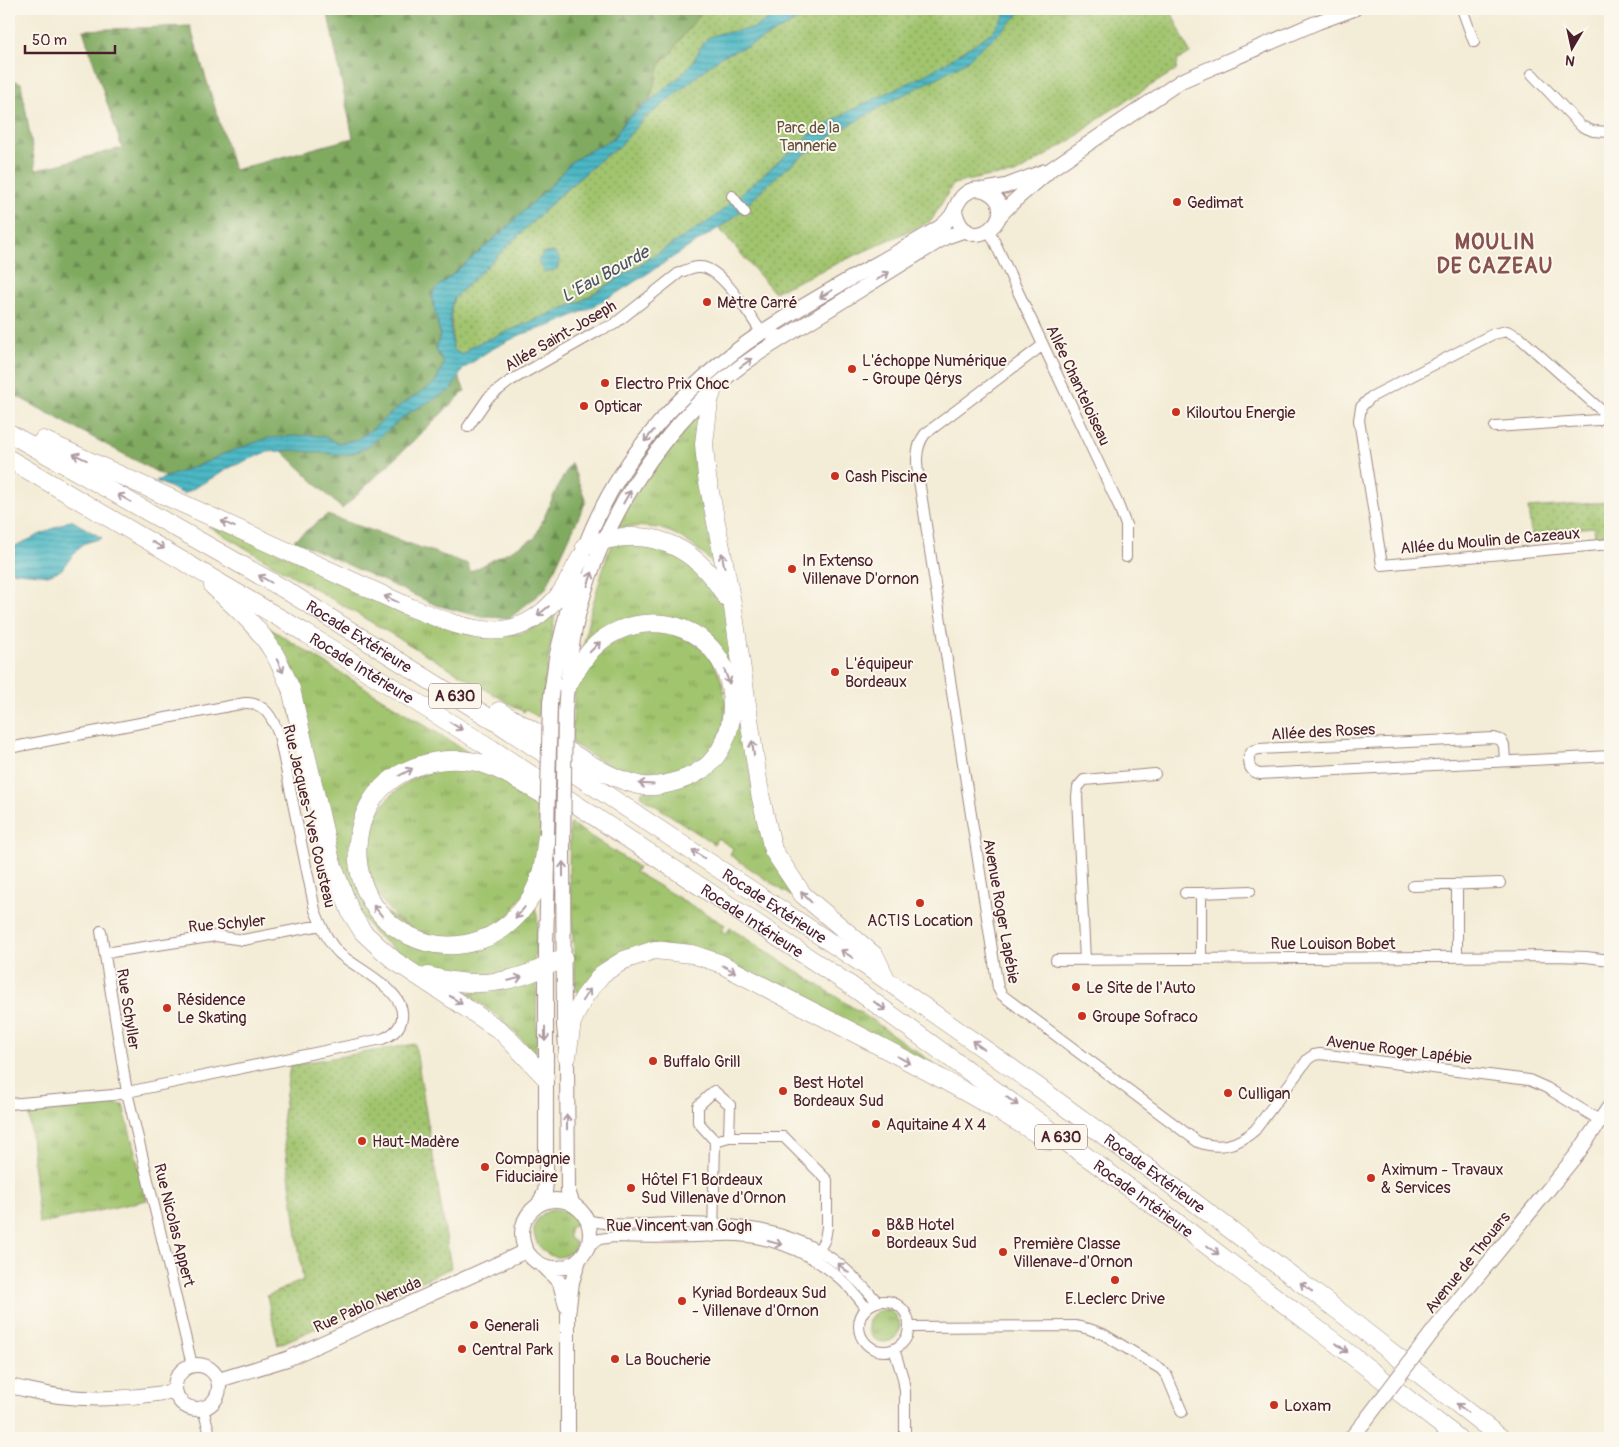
<svg xmlns="http://www.w3.org/2000/svg" width="1619" height="1447" font-family="Pangolin,sans-serif">
<style>
.grass{fill:url(#grass-tufts);stroke:#76724c}
.forest{fill:url(#forest-firs);stroke:#656446}
.park{fill:url(#park-dots);stroke:#76724c}
.water{fill:url(#water-rules);stroke:#4a6c78}
.lines{fill:none;stroke-linecap:round;stroke-linejoin:round}
.street-casing{stroke:#9e8680;stroke-width:12}
.secondary-casing{stroke:#9e8680;stroke-width:16}
.highway-casing{stroke:#9e8680;stroke-width:19}
.street{stroke:#fff;stroke-width:10}
.secondary{stroke:#fff;stroke-width:14}
.highway{stroke:#fff;stroke-width:18}
.secondary-bridge-casing{stroke:#9e8680;stroke-width:16;stroke-linecap:butt}
.secondary-bridge{stroke:#fff;stroke-width:14}
.oneway{stroke:#ae9aa0}
.poi-dot{fill:#c8321e;stroke:#fbf7ec;stroke-width:2}
.labels{text-anchor:middle;stroke-width:4;stroke-linejoin:round;paint-order:stroke}
.shield{fill:#fbf7ec;stroke:#7f6065;stroke-width:1}
.shield-label{font-size:15px;font-weight:bold;fill:#4a1f2b}
.park-label{font-size:16px;fill:#64513f;stroke:#fbf7ec}
.poi-label{font-size:16px;fill:#4a1f2b;stroke:#fbf7ec;text-anchor:start}
.street-label{font-size:16px;fill:#4a1f2b;stroke:#fbf7ec}
.water-label{font-size:18px;font-style:italic;fill:#4a5561;stroke:#fbf7ec}
.district-label{font-size:21px;font-weight:bold;letter-spacing:1px;fill:#87514e;stroke:#fbf7ec}
</style>
<defs>
<pattern id="grass-tufts" width="24" height="20" patternUnits="userSpaceOnUse" patternTransform="scale(1.25)"><rect width="24" height="20" fill="#a1c46e"/><path d="M3 7l-1-3M5 7V3M7 7l1-3M15 17l-1-3M17 17v-4M19 17l1-3" fill="none" stroke="#859f5b"/></pattern>
<pattern id="forest-firs" width="22" height="20" patternUnits="userSpaceOnUse" patternTransform="scale(1.25)"><rect width="22" height="20" fill="#80aa61"/><path d="M5 1l3.5 6h-7zM16 11l3.5 6h-7z" fill="#6b8a50"/></pattern>
<pattern id="park-dots" width="8" height="8" patternUnits="userSpaceOnUse" patternTransform="scale(1.25)"><rect width="8" height="8" fill="#a1c46e"/><path d="M2 2h.1M6 6h.1" fill="none" stroke="#859f5b" stroke-width="1.8" stroke-linecap="round"/></pattern>
<pattern id="water-rules" width="6" height="5" patternUnits="userSpaceOnUse" patternTransform="scale(1.25)"><rect width="6" height="5" fill="#4bb8c5"/><path d="M0 2.5h6" fill="none" stroke="#4095a0"/></pattern>
</defs>
<rect width="100%" height="100%" fill="#fbf7ec"/>
<filter id="ink" filterUnits="userSpaceOnUse"><feTurbulence type="fractalNoise" baseFrequency=".02" numOctaves="2"/><feDisplacementMap in="SourceGraphic" scale="10" xChannelSelector="R" yChannelSelector="G"/><feConvolveMatrix kernelMatrix="1 2 1 2 8 2 1 2 1" color-interpolation-filters="sRGB"/></filter>
<filter id="wash" filterUnits="userSpaceOnUse"><feTurbulence type="fractalNoise" baseFrequency=".0096" numOctaves="4" result="noise"/><feDisplacementMap in="SourceGraphic" scale="20" xChannelSelector="R" yChannelSelector="G"/><feGaussianBlur stdDeviation="1.12" result="paint"/><feColorMatrix in="noise" values="0 0 0 0 0 0 0 0 0 0 0 0 0 0 0 0 0 1.4 0 .05"/><feComposite in="paint" operator="in"/></filter>
<g filter="url(#wash)">
<rect width="100%" height="100%" fill="#f3ecd6"/>
<path class="grass" d="M696 417 701 419C698 431 695 444 696 457 699 496 713 535 722 573 702 552 679 529 649 527 639 526 628 527 617 527L633 498 650 474Z
M211 522 419 615 519 634 541 624 555 613 543 698 538 717 526 709 524 712 208 526Z
M625 541 680 555 725 603 753 788 793 894 791 896 730 855 733 848 717 838 714 844 641 796 642 792 723 754 731 669 664 618 583 649 589 617 608 553 612 544Z
M266 626 469 753 458 756 370 797 362 896 444 951 534 905C542 924 535 948 534 968L503 975 438 974 420 968 405 958 373 932 354 904 264 629Z
M641 631C655 632 669 632 682 637 716 650 732 691 723 726 715 759 678 783 644 778 618 774 594 757 572 743 573 728 573 712 574 697 577 673 602 647 622 638 628 635 635 633 641 631Z
M448 767 472 769 495 776 537 801C538 814 542 829 541 842 541 851 537 871 533 880 531 886 525 893 521 898 516 905 513 912 508 917 500 926 485 932 474 935 410 952 351 892 372 828 384 791 413 775 448 767Z
M570 823 638 867 635 872 725 925 721 932 726 934 730 928 869 1018 957 1080 663 945 580 993 576 991 569 874Z
M537 982 536 1058 522 1040 496 1015 464 992H490Z
M108 1103 123 1105 147 1200 39 1224 29 1114Z
M556 1209 569 1213 578 1222 569 1229V1238L577 1244C553 1284 506 1219 556 1209Z
M868 1326a16 16 0 1 1 32 0a16 16 0 1 1-32 0Z"/>
<path class="forest" d="M327 9H704L677 44 671 54 661 62 650 99 625 121 615 136 605 144 587 152 571 162 551 185 502 232 439 286 434 291 432 297 440 334 436 350 444 363 453 365 465 391 342 509 274 443 168 478 9 392V79L21 83 36 170 122 148 83 30 190 26 234 170 353 138Z
M571 463 586 501 546 588 510 618 482 617 436 605 294 540 327 515 468 564 470 572 535 538 558 486Z"/>
<path class="park" d="M704 9H1170L1190 53 1178 60 1176 70 1105 114 1073 139 1015 174 989 176 953 184 931 221 774 292 712 220 581 301 472 346 461 356 453 349 451 309 453 299 532 220 605 156 620 146 635 126 651 112 650 99 661 62 671 54 677 44Z
M1610 502V535L1595 536 1594 527 1549 531 1550 540 1532 542 1528 508Z
M415 1044 451 1268 278 1345 267 1296 303 1280 282 1122 290 1065Z"/>
<path class="water" d="M788 9H818L757 42 722 56 710 65 660 107 643 119 620 146 605 156 561 194 456 296C446 307 452 335 453 349L462 355 472 346 581 301 598 291 712 219 808 136 849 111 921 77 945 63 982 39 992 32 1010 9H1024L999 33 976 52 967 61 933 80 897 98 842 129 801 157 779 174 731 220 617 293 588 309 552 325 522 334 490 350 463 369 451 390 410 412 366 448 350 454 343 455 293 450 267 452 231 467 184 494 156 481 204 463 223 454 268 438 311 435 325 437 338 443 356 440 371 430 402 404 431 386 436 381 444 363 436 350 440 334 432 297 434 291 439 286 502 232 551 185 571 162 587 152 611 140 615 136 625 121 636 112 682 75 694 60 703 43 709 37 721 33 752 29Z
M554 252 560 259 557 269 545 272 538 262 543 253Z
M71 520 102 538 82 544 61 570 48 575 9 571V549Z
M1607 572 1610 573V593L1602 592 1603 575H1605Z"/>
</g>
<g filter="url(#ink)">
<g class="lines">
<defs>
<path id="street" d="M1462 9 1474 42
M1532 74 1581 126 1593 131 1610 132
M732 196 745 213
M989 230 1117 502 1126 525V557
M1043 345 925 434C912 451 918 473 921 493L995 969 998 988 1002 995 1198 1142C1220 1150 1238 1145 1255 1130L1308 1059 1314 1055 1320 1054 1529 1080 1547 1088 1601 1121
M1610 418 1519 337 1507 331 1493 334 1371 397 1361 407 1359 420 1382 565 1610 544
M468 427 488 398 510 381 600 330 613 325 622 318 679 273C686 270 693 266 701 267 723 269 749 315 762 333L786 336
M1495 427 1598 420 1605 413
M9 748 245 703C265 702 273 719 279 735L315 910C321 925 328 943 340 954 358 970 411 992 401 1022 398 1031 390 1036 382 1039L113 1095 9 1104
M1505 760 1504 746 1501 740 1494 738 1259 749 1252 751 1249 756C1249 766 1249 771 1260 774L1610 756
M1413 886 1500 883
M1185 893H1201
M101 931 127 1092 192 1365
M105 953 216 936 243 940 321 925
M1457 957V884
M1201 959V893L1250 891
M1056 960 1556 956 1586 957 1610 960
M1085 960 1077 797 1078 787 1084 780 1155 774
M715 1141 698 1122V1106L714 1091 730 1105 729 1137
M588 1220C614 1227 644 1224 672 1223 730 1222 791 1227 839 1264 853 1275 865 1289 878 1302
M713 1237 715 1141 729 1137H784L827 1180V1227L825 1239 814 1259
M589 1245 600 1239 614 1237C641 1238 668 1238 695 1237 709 1237 723 1235 737 1236 789 1239 837 1266 866 1308
M859 1326a25 25 0 1 1 50 0a25 25 0 1 1-50 0Z
M909 1327 1076 1326 1089 1329 1103 1334 1161 1369 1167 1376 1182 1412
M894 1349 903 1378 905 1391V1438
M203 1409 211 1438"/>
<path id="secondary" d="M983 190 1006 186 1045 171
M999 217C1014 198 1034 186 1051 169L1181 81 1318 22 1354 9
M583 552C615 462 682 386 761 333 818 294 881 263 940 227 945 223 950 219 953 213 957 206 958 199 965 194 971 189 979 188 986 191 1027 211 967 264 955 211
M550 703 556 658 576 575
M565 713C567 677 571 639 581 604 603 524 651 446 712 390 744 360 783 338 820 315 862 289 904 262 946 237L966 230
M563 845 564 1025 567 1057 568 1191 573 1205
M522 1234a34 34 0 1 1 68 0a34 34 0 1 1-68 0Z
M538 1205 545 1192 546 1182V947L548 864
M544 1266 560 1283 566 1306
M1434 1330 1578 1153 1610 1106
M175 1387a22 22 0 1 1 44 0a22 22 0 1 1-44 0Z
M219 1380 287 1359 526 1251
M9 1386C25 1389 42 1394 59 1396 98 1401 136 1398 175 1391
M568 1438V1315L572 1282 579 1260
M1351 1438 1365 1421"/>
<g id="highway">
<path d="M713 389 709 401 704 444 707 477 733 608 760 794 773 850 803 895 875 956 886 979"/>
<path id="s1" d="M9 433 284 589 504 727 866 966 1034 1084 1186 1196 1344 1315 1501 1438"/>
<path d="M43 440 407 606C465 629 514 652 560 594 568 583 574 569 581 557"/>
<path id="s2" d="M9 459 307 634 492 749 850 985 1171 1218 1328 1337 1458 1438"/>
<path d="M585 546C646 524 693 542 726 597"/>
<path d="M213 586C234 606 257 625 272 650 280 662 285 676 291 689L331 861 351 913 363 932 379 947 395 961 501 1031 545 1077"/>
<path d="M499 711C521 724 543 736 565 749 589 764 615 781 643 786 657 788 686 780 698 772 702 769 707 767 710 763 739 733 739 679 711 648 680 614 623 616 592 649 582 660 575 673 567 686"/>
<path d="M544 795C523 784 500 767 476 762 436 754 388 769 368 807 344 854 362 914 410 936 432 947 457 948 480 940 510 930 533 903 541 873 545 861 545 848 547 835"/>
<path d="M428 976C479 990 517 983 563 958"/>
<path d="M567 1057 572 1022 584 997 602 974 624 960 654 950 692 954 719 963C829 1021 943 1075 1049 1141"/>
</g>
</defs>
<use href="#street" class="street-casing"/>
<use href="#secondary" class="secondary-casing"/>
<use href="#highway" class="highway-casing"/>
<use href="#street" class="street"/>
<use href="#secondary" class="secondary"/>
<use href="#highway" class="highway"/>
<defs>
<path id="secondary-bridge" d="M547 835 550 703
M563 845 565 713
M1365 1421 1434 1330"/>
</defs>
<use href="#secondary-bridge" class="secondary-bridge-casing"/>
<use href="#secondary-bridge" class="secondary-bridge"/>
</g>
<defs><path id="oneway-shaft" d="M-6 0H5M1.5-3L5.5 0L1.5 3" fill="none" stroke-width="1.6" stroke-linecap="round" stroke-linejoin="round" transform="scale(1.25)"/></defs>
<g class="oneway">
<use href="#oneway-shaft" transform="translate(883 276) rotate(-32)"/>
<use href="#oneway-shaft" transform="translate(826 294) rotate(149)"/>
<use href="#oneway-shaft" transform="translate(746 363) rotate(-35)"/>
<use href="#oneway-shaft" transform="translate(649 436) rotate(130)"/>
<use href="#oneway-shaft" transform="translate(80 457) rotate(-156)"/>
<use href="#oneway-shaft" transform="translate(627 497) rotate(-60)"/>
<use href="#oneway-shaft" transform="translate(124 498) rotate(-150)"/>
<use href="#oneway-shaft" transform="translate(228 524) rotate(-156)"/>
<use href="#oneway-shaft" transform="translate(158 545) rotate(30)"/>
<use href="#oneway-shaft" transform="translate(723 560) rotate(-101)"/>
<use href="#oneway-shaft" transform="translate(265 579) rotate(-150)"/>
<use href="#oneway-shaft" transform="translate(590 579) rotate(-71)"/>
<use href="#oneway-shaft" transform="translate(391 599) rotate(-156)"/>
<use href="#oneway-shaft" transform="translate(543 611) rotate(141)"/>
<use href="#oneway-shaft" transform="translate(595 647) rotate(-45)"/>
<use href="#oneway-shaft" transform="translate(280 666) rotate(64)"/>
<use href="#oneway-shaft" transform="translate(727 677) rotate(70)"/>
<use href="#oneway-shaft" transform="translate(456 726) rotate(32)"/>
<use href="#oneway-shaft" transform="translate(753 748) rotate(-98)"/>
<use href="#oneway-shaft" transform="translate(406 772) rotate(-28)"/>
<use href="#oneway-shaft" transform="translate(646 784) rotate(-177)"/>
<use href="#oneway-shaft" transform="translate(698 854) rotate(-146)"/>
<use href="#oneway-shaft" transform="translate(563 869) rotate(-90)"/>
<use href="#oneway-shaft" transform="translate(806 897) rotate(-135)"/>
<use href="#oneway-shaft" transform="translate(378 911) rotate(-129)"/>
<use href="#oneway-shaft" transform="translate(520 913) rotate(129)"/>
<use href="#oneway-shaft" transform="translate(847 954) rotate(-146)"/>
<use href="#oneway-shaft" transform="translate(729 969) rotate(28)"/>
<use href="#oneway-shaft" transform="translate(515 979) rotate(-15)"/>
<use href="#oneway-shaft" transform="translate(586 995) rotate(-56)"/>
<use href="#oneway-shaft" transform="translate(456 1000) rotate(34)"/>
<use href="#oneway-shaft" transform="translate(880 1006) rotate(36)"/>
<use href="#oneway-shaft" transform="translate(545 1034) rotate(90)"/>
<use href="#oneway-shaft" transform="translate(978 1045) rotate(-145)"/>
<use href="#oneway-shaft" transform="translate(904 1060) rotate(28)"/>
<use href="#oneway-shaft" transform="translate(1012 1101) rotate(36)"/>
<use href="#oneway-shaft" transform="translate(567 1122) rotate(-90)"/>
<use href="#oneway-shaft" transform="translate(775 1243) rotate(15)"/>
<use href="#oneway-shaft" transform="translate(1213 1250) rotate(37)"/>
<use href="#oneway-shaft" transform="translate(843 1268) rotate(-140)"/>
<use href="#oneway-shaft" transform="translate(1306 1287) rotate(-143)"/>
<use href="#oneway-shaft" transform="translate(1342 1348) rotate(38)"/>
<use href="#oneway-shaft" transform="translate(1462 1408) rotate(-142)"/>
</g>
</g>
<g class="poi-dot">
<circle cx="1177" cy="202" r="5"/>
<circle cx="707" cy="302" r="5"/>
<circle cx="852" cy="369" r="5"/>
<circle cx="605" cy="383" r="5"/>
<circle cx="584" cy="406" r="5"/>
<circle cx="1176" cy="412" r="5"/>
<circle cx="835" cy="476" r="5"/>
<circle cx="792" cy="569" r="5"/>
<circle cx="835" cy="672" r="5"/>
<circle cx="920" cy="903" r="5"/>
<circle cx="1076" cy="987" r="5"/>
<circle cx="167" cy="1008" r="5"/>
<circle cx="1082" cy="1016" r="5"/>
<circle cx="653" cy="1061" r="5"/>
<circle cx="783" cy="1091" r="5"/>
<circle cx="1228" cy="1093" r="5"/>
<circle cx="876" cy="1124" r="5"/>
<circle cx="362" cy="1141" r="5"/>
<circle cx="485" cy="1167" r="5"/>
<circle cx="1371" cy="1178" r="5"/>
<circle cx="631" cy="1188" r="5"/>
<circle cx="876" cy="1233" r="5"/>
<circle cx="1003" cy="1252" r="5"/>
<circle cx="1115" cy="1280" r="5"/>
<circle cx="682" cy="1301" r="5"/>
<circle cx="474" cy="1325" r="5"/>
<circle cx="462" cy="1349" r="5"/>
<circle cx="615" cy="1359" r="5"/>
<circle cx="1274" cy="1405" r="5"/>
</g>
<g class="labels">
<g class="shield">
<rect x="429" y="683.5" width="52" height="25" rx="4"/>
<rect x="1035" y="1124.5" width="52" height="25" rx="4"/>
</g>
<g class="shield-label">
<text x="455" y="701">A 630</text>
<text x="1061" y="1142">A 630</text>
</g>
<g class="park-label">
<text x="808" y="133">Parc de la<tspan x="808" dy="18">Tannerie</tspan></text>
</g>
<g class="poi-label">
<text x="1187" y="208">Gedimat</text>
<text x="717" y="308">Mètre Carré</text>
<text x="862" y="366">L'échoppe Numérique<tspan x="862" dy="18">- Groupe Qérys</tspan></text>
<text x="615" y="389">Electro Prix Choc</text>
<text x="594" y="412">Opticar</text>
<text x="1186" y="418">Kiloutou Energie</text>
<text x="845" y="482">Cash Piscine</text>
<text x="802" y="566">In Extenso<tspan x="802" dy="18">Villenave D'ornon</tspan></text>
<text x="845" y="669">L'équipeur<tspan x="845" dy="18">Bordeaux</tspan></text>
<text x="920" y="926" text-anchor="middle">ACTIS Location</text>
<text x="1086" y="993">Le Site de l'Auto</text>
<text x="177" y="1005">Résidence<tspan x="177" dy="18">Le Skating</tspan></text>
<text x="1092" y="1022">Groupe Sofraco</text>
<text x="663" y="1067">Buffalo Grill</text>
<text x="793" y="1088">Best Hotel<tspan x="793" dy="18">Bordeaux Sud</tspan></text>
<text x="1238" y="1099">Culligan</text>
<text x="886" y="1130">Aquitaine 4 X 4</text>
<text x="372" y="1147">Haut-Madère</text>
<text x="495" y="1164">Compagnie<tspan x="495" dy="18">Fiduciaire</tspan></text>
<text x="1381" y="1175">Aximum - Travaux<tspan x="1381" dy="18">&amp; Services</tspan></text>
<text x="641" y="1185">Hôtel F1 Bordeaux<tspan x="641" dy="18">Sud Villenave d'Ornon</tspan></text>
<text x="886" y="1230">B&amp;B Hotel<tspan x="886" dy="18">Bordeaux Sud</tspan></text>
<text x="1013" y="1249">Première Classe<tspan x="1013" dy="18">Villenave-d'Ornon</tspan></text>
<text x="692" y="1298">Kyriad Bordeaux Sud<tspan x="692" dy="18">- Villenave d'Ornon</tspan></text>
<text x="1115" y="1304" text-anchor="middle">E.Leclerc Drive</text>
<text x="484" y="1331">Generali</text>
<text x="472" y="1355">Central Park</text>
<text x="625" y="1365">La Boucherie</text>
<text x="1284" y="1411">Loxam</text>
</g>
<g class="street-label">
<text transform="translate(560 335) rotate(-30)" y="6">Allée Saint-Joseph</text>
<text transform="translate(1079 385) rotate(65)" y="6">Allée Chanteloiseau</text>
<text transform="translate(1490 540) rotate(-5)" y="6">Allée du Moulin de Cazeaux</text>
<text dy="6" stroke="none"><textPath href="#s1" startOffset="405">Rocade Extérieure</textPath></text>
<text dy="6" stroke="none"><textPath href="#s2" startOffset="410">Rocade Intérieure</textPath></text>
<text transform="translate(1323 731) rotate(-3)" y="6">Allée des Roses</text>
<text transform="translate(310 816) rotate(77)" y="6">Rue Jacques-Yves Cousteau</text>
<text dy="6" stroke="none"><textPath href="#s1" startOffset="900">Rocade Extérieure</textPath></text>
<text transform="translate(1002 911) rotate(80)" y="6">Avenue Roger Lapébie</text>
<text dy="6" stroke="none"><textPath href="#s2" startOffset="875">Rocade Intérieure</textPath></text>
<text transform="translate(227 923) rotate(-5)" y="6">Rue Schyler</text>
<text x="1333" y="949">Rue Louison Bobet</text>
<text transform="translate(129 1009) rotate(81)" y="6">Rue Schyller</text>
<text transform="translate(1399 1049) rotate(7)" y="6">Avenue Roger Lapébie</text>
<text dy="6" stroke="none"><textPath href="#s1" startOffset="1365">Rocade Extérieure</textPath></text>
<text dy="6" stroke="none"><textPath href="#s2" startOffset="1355">Rocade Intérieure</textPath></text>
<text transform="translate(175 1225) rotate(76)" y="6">Rue Nicolas Appert</text>
<text x="679" y="1231">Rue Vincent van Gogh</text>
<text transform="translate(1467 1262) rotate(-51)" y="6">Avenue de Thouars</text>
<text transform="translate(367 1304) rotate(-24)" y="6">Rue Pablo Neruda</text>
</g>
<g class="water-label">
<text transform="translate(605 274) rotate(-29)" y="6">L'Eau Bourde</text>
</g>
<g class="district-label">
<text x="1495" y="249">MOULIN<tspan x="1495" dy="24">DE CAZEAU</tspan></text>
</g>
</g>
<rect width="1619" height="1447" fill="none" stroke="#fbf7ec" stroke-width="30"/>
<g transform="translate(1572 48) rotate(189)" stroke="#fbf7ec" stroke-width="4" paint-order="stroke">
<path d="M0-4L9 19L0 12L-9 19Z" fill="#4a1f2b"/>
<text y="-8" font-size="14" font-weight="bold" text-anchor="middle" fill="#4a1f2b">N</text>
</g>
<path d="M25 45v8h90v-8" fill="none" stroke="#4a1f2b" stroke-width="2.5"/>
<text x="32" y="45" font-size="15" fill="#4a1f2b" stroke="#fbf7ec" stroke-width="4" paint-order="stroke">50 m</text>
</svg>
